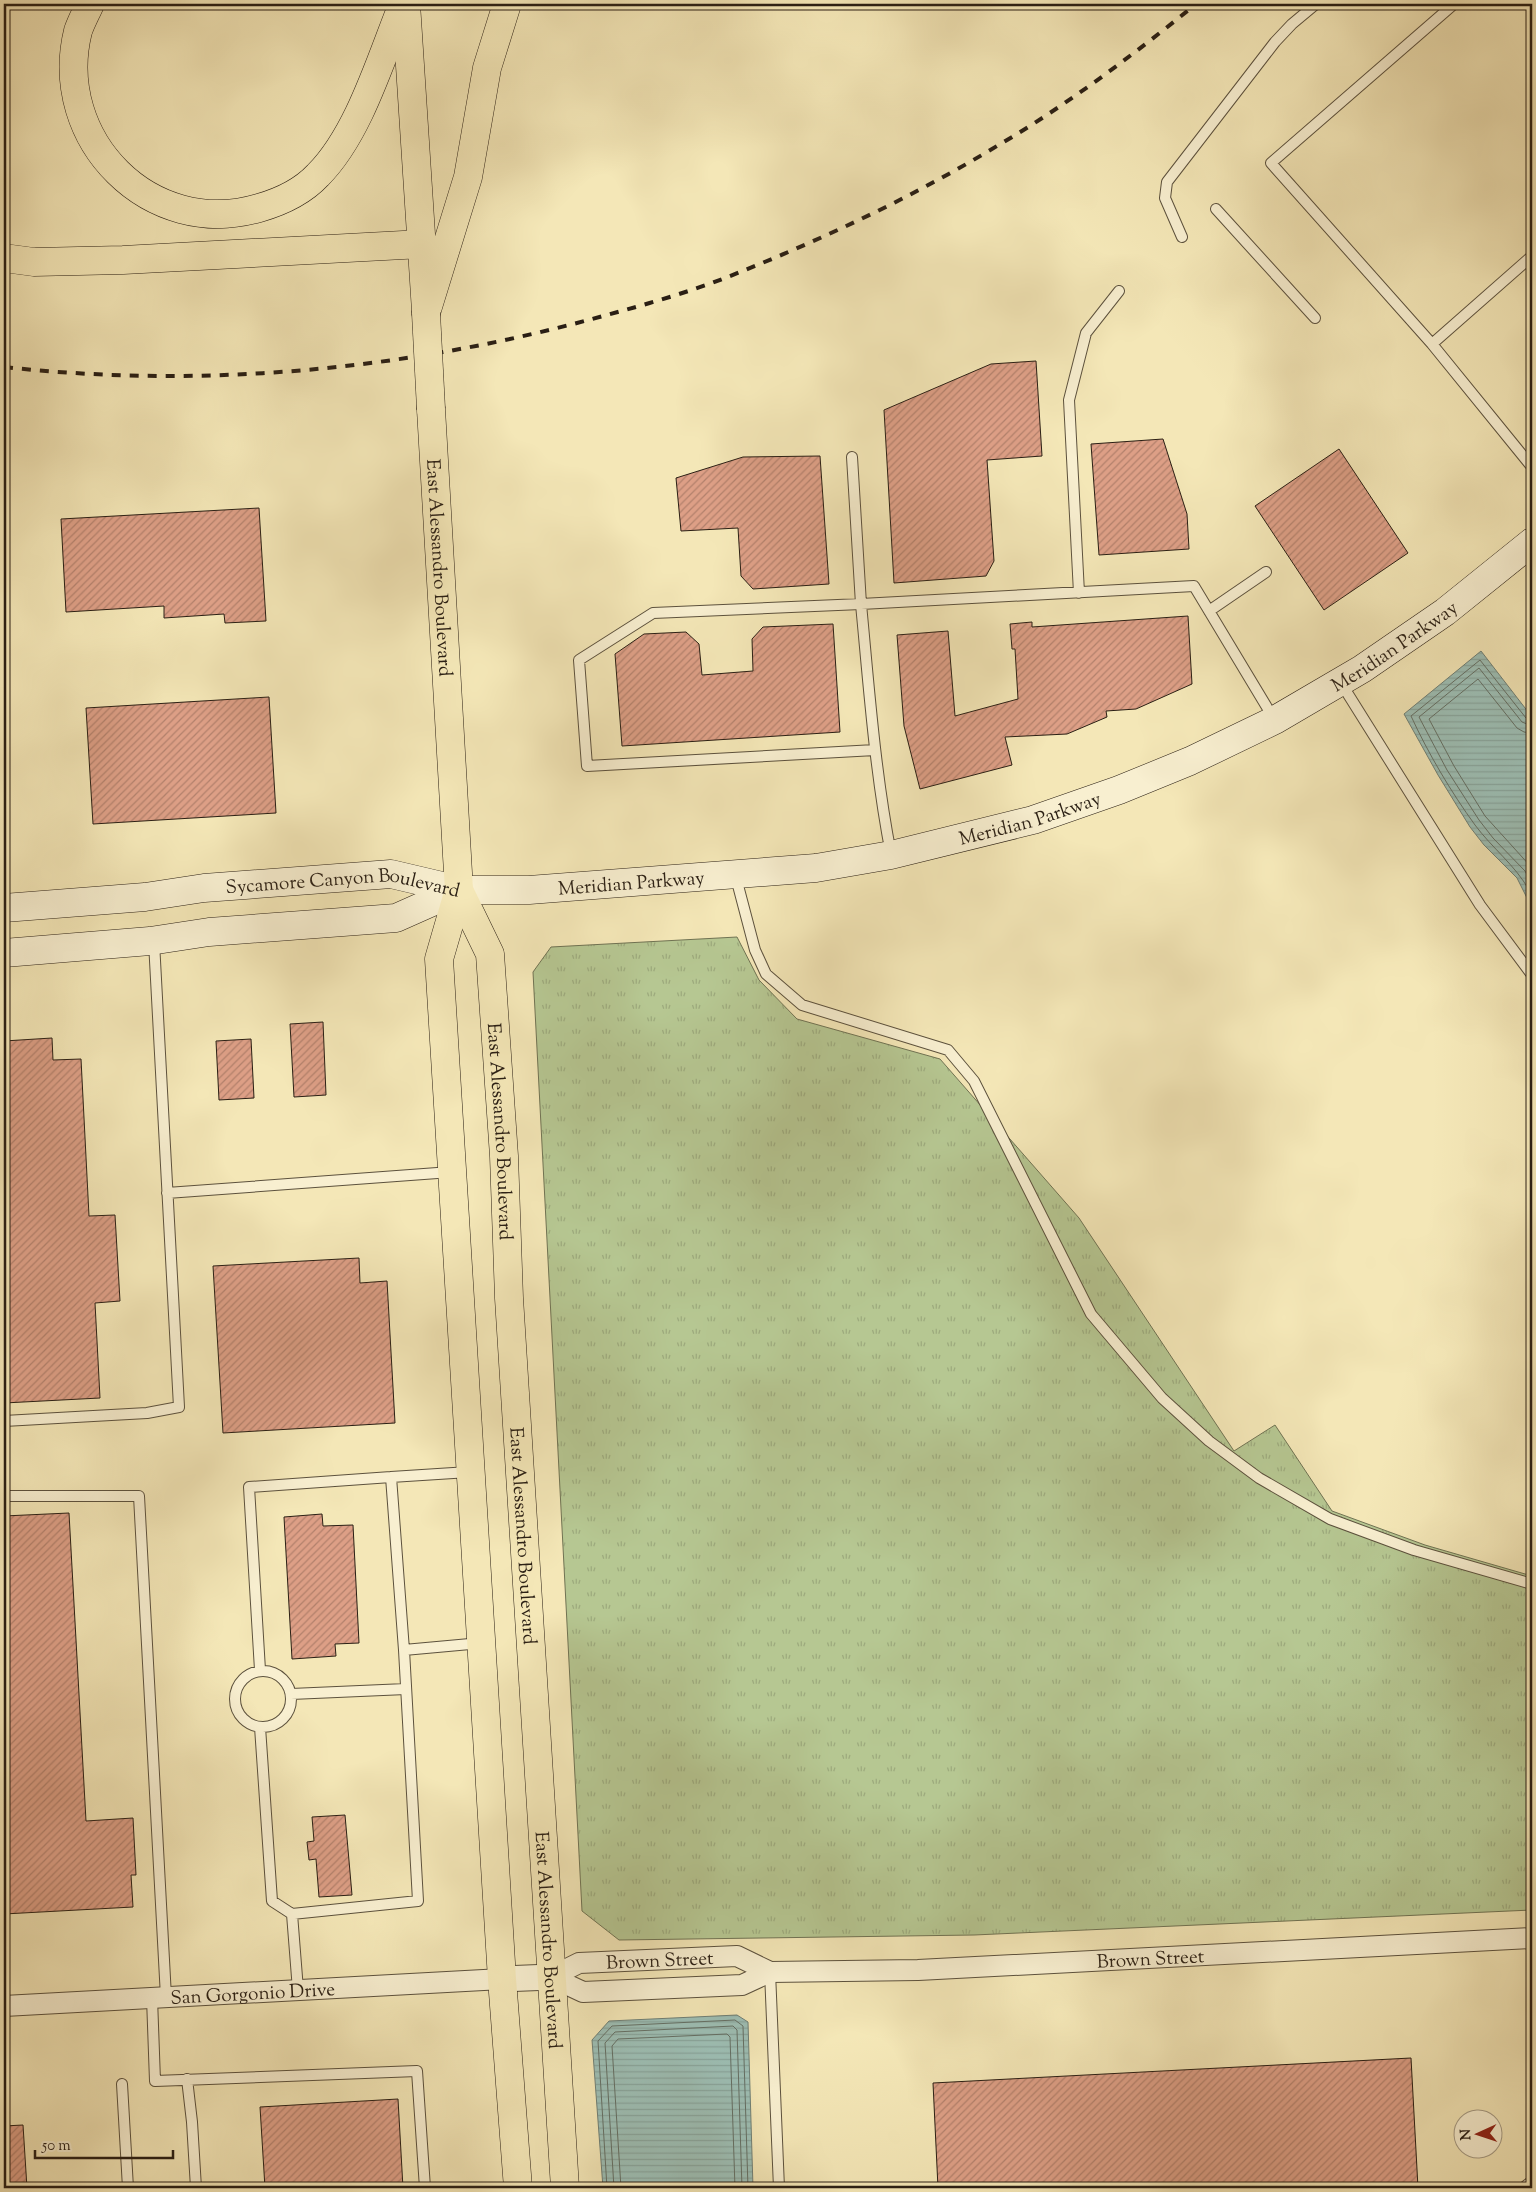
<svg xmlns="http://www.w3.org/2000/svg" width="1536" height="2192" font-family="'Sorts Mill Goudy',serif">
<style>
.grass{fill:url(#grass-tufts);stroke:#707353}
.water{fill:url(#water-rules);stroke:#6f7f75}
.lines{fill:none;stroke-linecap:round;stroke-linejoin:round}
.shore{stroke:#646f64;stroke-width:1}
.building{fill:url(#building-hatch);stroke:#2a1f14}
.service-casing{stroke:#5c513d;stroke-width:12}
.minor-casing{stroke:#5c513d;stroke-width:22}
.tertiary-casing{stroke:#5c513d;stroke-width:27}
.secondary-casing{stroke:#2a1f14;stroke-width:29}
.primary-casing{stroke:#2a1f14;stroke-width:29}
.motorway-casing{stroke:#2a1f14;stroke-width:29}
.service{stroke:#f8efd0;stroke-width:10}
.minor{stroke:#f8efd0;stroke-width:20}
.tertiary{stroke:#f8efd0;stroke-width:25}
.secondary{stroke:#f8efd0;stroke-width:28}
.primary{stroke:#f4e7b7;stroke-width:28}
.motorway{stroke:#f4e7b7;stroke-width:28}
.rail{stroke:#2a1f14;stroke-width:4;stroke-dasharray:9 9;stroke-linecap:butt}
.primary-bridge-casing{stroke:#2a1f14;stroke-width:29;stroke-linecap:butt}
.primary-bridge{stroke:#f4e7b7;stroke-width:28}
.labels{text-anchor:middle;stroke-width:4;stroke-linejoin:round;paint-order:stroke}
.street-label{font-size:19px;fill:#2a1f14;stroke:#f8efd0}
</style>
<defs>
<pattern id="grass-tufts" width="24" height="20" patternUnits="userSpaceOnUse" patternTransform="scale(1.25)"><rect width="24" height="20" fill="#b6c792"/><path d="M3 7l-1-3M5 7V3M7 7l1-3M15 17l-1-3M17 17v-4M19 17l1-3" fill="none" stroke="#9daa7d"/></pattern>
<pattern id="water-rules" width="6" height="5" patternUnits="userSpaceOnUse" patternTransform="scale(1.25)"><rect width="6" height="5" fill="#9dbfb5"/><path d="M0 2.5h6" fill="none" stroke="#87a49b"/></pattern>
<pattern id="building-hatch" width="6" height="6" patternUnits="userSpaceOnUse" patternTransform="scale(1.25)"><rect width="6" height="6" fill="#dd9f86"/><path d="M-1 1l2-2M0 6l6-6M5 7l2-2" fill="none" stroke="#b3816c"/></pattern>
</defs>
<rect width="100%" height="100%" fill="#f4e7b7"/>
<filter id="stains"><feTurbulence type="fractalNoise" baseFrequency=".004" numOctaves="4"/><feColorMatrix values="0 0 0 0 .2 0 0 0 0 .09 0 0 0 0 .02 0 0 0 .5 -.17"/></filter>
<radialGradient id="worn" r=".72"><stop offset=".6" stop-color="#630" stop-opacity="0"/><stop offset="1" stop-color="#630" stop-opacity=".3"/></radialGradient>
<path class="grass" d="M737 937 759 980 797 1019 940 1059 1079 1218 1234 1451 1275 1425 1332 1511 1425 1545 1532 1576V1910L974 1935 619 1940 582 1911 533 972 551 947Z"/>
<path class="water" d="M1481 651 1532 717V895L1527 898 1517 878 1484 845 1470 827 1438 775 1404 714Z
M737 2015 748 2022 753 2188H603L592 2040 609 2021Z"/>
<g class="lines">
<path class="shore" d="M1532 720 1526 718 1480 660 1411 716C1428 753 1451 792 1475 825 1492 848 1515 865 1529 890L1532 891
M1532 726 1522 722 1479 668 1419 717 1447 770 1479 820 1493 838 1525 871 1532 884
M1532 733 1524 732 1517 728 1478 679 1429 719 1454 766 1485 816 1532 868
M607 2188 598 2041 612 2026 735 2020 743 2026 748 2188
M614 2188 605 2043 615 2032 733 2026 737 2030 742 2188
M621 2188 612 2046 618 2039 727 2034 730 2037 735 2188"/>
</g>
<path class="building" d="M1036 361 1042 456 987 460 994 561 986 576 894 583 884 410 991 364Z
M1163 439 1187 514 1189 549 1099 555 1091 444Z
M1339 449 1408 553 1324 610 1255 506Z
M820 456 829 584 753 589 741 576 738 528 681 531 676 478 743 457Z
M259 508 266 621 225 623 224 614 164 618V606L66 612 61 519Z
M1188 616 1192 684 1136 709 1106 711 1107 717 1067 734 1005 737 1012 765 920 789 904 726 897 635 948 631 955 716 1018 699 1015 649H1012L1010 624 1032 622V627Z
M833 624 840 732 622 746 615 654 644 634 686 632 699 644 702 675 753 671 752 639 763 627Z
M269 697 276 813 93 824 86 708Z
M323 1022 326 1095 294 1097 290 1024Z
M52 1038 53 1060 81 1059 89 1216 115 1215 120 1301 95 1303 100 1398 4 1403V1041Z
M251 1039 254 1098 219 1100 216 1041Z
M359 1258 360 1283 387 1281 395 1423 223 1433 213 1266Z
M69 1513 86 1821 133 1818 136 1875H131L133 1907 4 1914V1516Z
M322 1514 323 1526 353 1525 359 1643 335 1644 336 1656 292 1659 284 1517Z
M345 1815 352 1895 319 1897 316 1859 309 1860 307 1842 314 1841 312 1817Z
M1411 2058 1418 2188H938L933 2083Z
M398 2099 403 2188H265L260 2107Z
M23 2125 27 2188H4V2126Z"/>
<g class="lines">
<defs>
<path id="service" d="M1454 4 1271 163 1432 344 1532 467
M1216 209 1315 318
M1182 237 1165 198 1167 182 1275 42 1292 24 1316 4
M1432 344 1532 256
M852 457 861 604 653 613 579 660 587 766 875 750
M1079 593 1069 400 1086 333 1119 291
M1209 611 1266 572
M1341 683 1480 905 1532 975
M891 854C875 772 869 688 861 604L1194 586 1274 719
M735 874 755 950 766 974 802 1005 948 1050 974 1081 1091 1314 1162 1398 1209 1441 1259 1478 1330 1519 1414 1550 1532 1584
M167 1193 451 1172
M4 1421 147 1413 179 1407 154 942
M4 1496H139L166 1997
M404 1650 391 1477 469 1472
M260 1670 249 1487 391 1477
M235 1699a28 28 0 1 1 56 0a28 28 0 1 1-56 0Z
M291 1694 406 1689
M260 1727 272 1901 292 1914
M770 1972 779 2188
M298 1990 292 1914 418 1901 404 1650 481 1643
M152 1998 155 2081 417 2071 425 2188
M187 2079 192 2122 196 2188
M122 2084 128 2188
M1523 2188 1532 2181"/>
<g id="minor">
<path id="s1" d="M551 1977 583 1992 742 1985 770 1972 918 1970 1532 1938"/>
<path id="s2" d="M551 1977 579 1963 737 1956 770 1972"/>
<path id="s3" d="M4 2006 502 1979"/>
</g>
<path id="tertiary" d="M502 1979 551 1977"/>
<g id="secondary">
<path id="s4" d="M4 908 145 897 204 888 391 874 459 890H529L816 868 891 855 1033 820 1119 790 1190 761 1275 720 1362 669 1445 612 1532 542"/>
<path d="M4 953 150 941 209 932 396 918 459 890"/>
</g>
<g id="primary">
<path d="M406 4 426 311"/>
<path id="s5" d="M431 409 459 890 439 959 502 1979 518 2188"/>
<path id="s6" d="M459 890 490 954 504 1156 509 1298 565 2188"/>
</g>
<path id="motorway" d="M90 4C86 13 81 22 78 31 51 140 151 240 259 208 280 202 303 191 318 175 359 134 381 58 403 4
M4 258 34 262 123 260 422 244
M426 313 468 177 487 68 507 4"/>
</defs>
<use href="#service" class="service-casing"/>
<use href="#minor" class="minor-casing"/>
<use href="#tertiary" class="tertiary-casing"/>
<use href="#secondary" class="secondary-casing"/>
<use href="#primary" class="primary-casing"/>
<use href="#motorway" class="motorway-casing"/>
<use href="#service" class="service"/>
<use href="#minor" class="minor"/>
<use href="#tertiary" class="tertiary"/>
<use href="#secondary" class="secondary"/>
<use href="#primary" class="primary"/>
<use href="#motorway" class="motorway"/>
<path class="rail" d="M4 367C205 389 408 370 603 316 644 305 686 293 725 278 819 241 911 198 997 146 1067 105 1133 55 1196 4"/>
<defs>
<path id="primary-bridge" d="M426 313 431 409"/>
</defs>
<use href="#primary-bridge" class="primary-bridge-casing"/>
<use href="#primary-bridge" class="primary-bridge"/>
</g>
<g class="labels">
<g class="street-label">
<text dy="7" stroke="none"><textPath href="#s5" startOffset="159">East Alessandro Boulevard</textPath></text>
<text dy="7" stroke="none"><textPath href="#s4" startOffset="1441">Meridian Parkway</textPath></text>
<text dy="7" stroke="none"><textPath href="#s4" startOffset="1036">Meridian Parkway</textPath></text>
<text dy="7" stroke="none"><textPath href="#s4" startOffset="631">Meridian Parkway</textPath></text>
<text dy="7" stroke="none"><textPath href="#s4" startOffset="341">Sycamore Canyon Boulevard</textPath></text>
<text dy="7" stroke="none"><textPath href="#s6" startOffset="249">East Alessandro Boulevard</textPath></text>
<text dy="7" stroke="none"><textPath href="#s6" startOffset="654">East Alessandro Boulevard</textPath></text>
<text dy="7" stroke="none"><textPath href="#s6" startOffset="1059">East Alessandro Boulevard</textPath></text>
<text dy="7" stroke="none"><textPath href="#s1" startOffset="606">Brown Street</textPath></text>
<text dy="7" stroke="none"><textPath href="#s2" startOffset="112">Brown Street</textPath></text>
<text dy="7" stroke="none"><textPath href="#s3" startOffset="249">San Gorgonio Drive</textPath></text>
</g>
</g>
<rect width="1536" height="2192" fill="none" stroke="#f4e7b7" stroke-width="20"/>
<rect x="5" y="5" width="1526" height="2182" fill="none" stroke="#2a1f14" stroke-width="2.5"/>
<rect x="10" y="10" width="1516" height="2172" fill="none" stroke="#2a1f14"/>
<g transform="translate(1478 2134) rotate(267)"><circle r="24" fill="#f8efd0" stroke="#a69c85"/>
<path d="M0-4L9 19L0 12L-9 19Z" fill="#8f2418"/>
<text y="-8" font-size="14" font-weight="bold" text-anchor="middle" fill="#2a1f14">N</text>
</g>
<path d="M35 2150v8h138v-8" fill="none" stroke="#2a1f14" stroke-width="2.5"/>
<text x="42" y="2150" font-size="15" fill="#2a1f14" stroke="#f8efd0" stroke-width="4" paint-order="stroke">50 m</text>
<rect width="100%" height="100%" filter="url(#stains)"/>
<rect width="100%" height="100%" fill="url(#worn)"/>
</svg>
